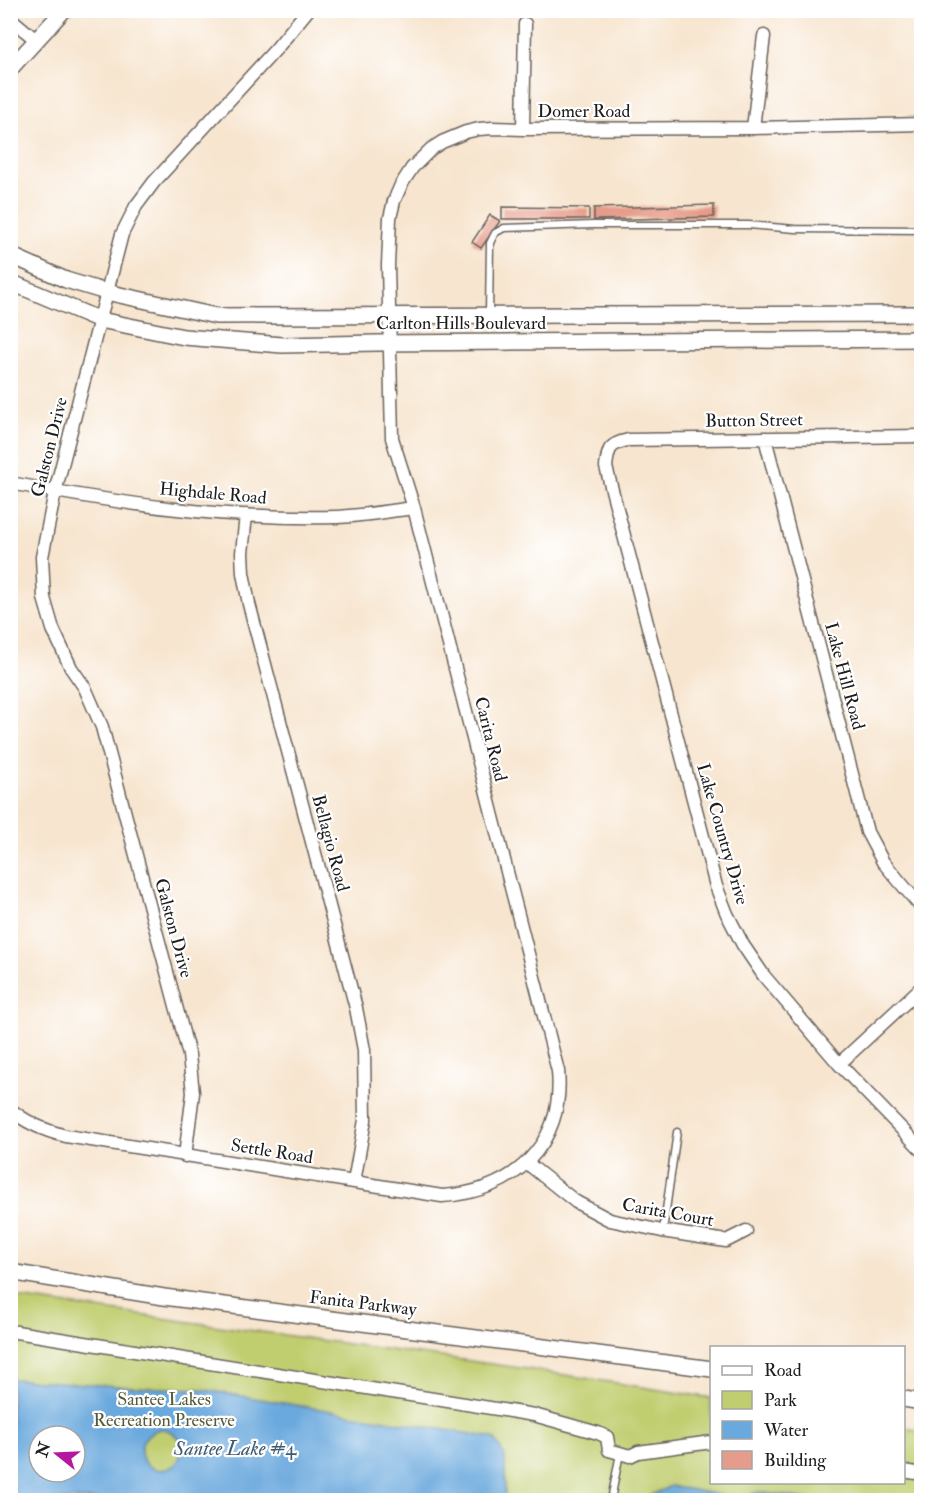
<svg xmlns="http://www.w3.org/2000/svg" width="932" height="1511" font-family="'IM FELL Double Pica',serif">
<style>
.green{fill:#c1ce6f;stroke:#6e7546;stroke-width:1.5;fill-rule:evenodd}
.water{fill:#6aa9dd;stroke:#43627c;stroke-width:1.5;fill-rule:evenodd}
.building{fill:#e69c8a}
.lines{fill:none;stroke-linecap:round;stroke-linejoin:round}
.service-casing{stroke:#69625b;stroke-width:9}
.minor-casing{stroke:#69625b;stroke-width:15}
.tertiary-casing{stroke:#69625b;stroke-width:18}
.service{stroke:#fff;stroke-width:6}
.minor{stroke:#fff;stroke-width:12}
.tertiary{stroke:#fff;stroke-width:15}
.labels{text-anchor:middle;stroke-width:4.5;stroke-linejoin:round;paint-order:stroke}
.street-label{font-size:18px;fill:#1c1c1c;stroke:#fff}
.park-label{font-size:18px;fill:#565a39;stroke:#fff}
.water-label{font-size:20px;font-style:italic;fill:#3f5b73;stroke:#fff}
</style>
<rect width="100%" height="100%" fill="#fff"/>
<filter id="ink" filterUnits="userSpaceOnUse"><feTurbulence type="fractalNoise" baseFrequency=".0167" numOctaves="2"/><feDisplacementMap in="SourceGraphic" scale="12" xChannelSelector="R" yChannelSelector="G"/><feConvolveMatrix kernelMatrix="1 2 1 2 8 2 1 2 1" color-interpolation-filters="sRGB"/></filter>
<filter id="wash" filterUnits="userSpaceOnUse"><feTurbulence type="fractalNoise" baseFrequency=".008" numOctaves="4" result="noise"/><feDisplacementMap in="SourceGraphic" scale="24" xChannelSelector="R" yChannelSelector="G"/><feGaussianBlur stdDeviation="1.35" result="paint"/><feColorMatrix in="noise" values="0 0 0 0 0 0 0 0 0 0 0 0 0 0 0 0 0 1.4 0 .05"/><feComposite in="paint" operator="in"/></filter>
<g filter="url(#wash)">
<rect width="100%" height="100%" fill="#f7e5cf"/>
<path class="green" d="M11 1297 527 1369 711 1398 712 1482H904V1428L921 1431V1500H11ZM39 1436H75V1472H39Z"/>
<path class="water" d="M11 1379 134 1387 200 1389 494 1438 505 1456V1500H11ZM164 1429C194 1438 181 1475 156 1469 133 1464 137 1430 164 1429ZM39 1436H75V1472H39Z
M671 1486 736 1498 759 1492 815 1500H643L649 1496Z"/>
<g id="blocks">
<path class="building" d="M714 205V217L594 220V208Z
M502 207 589 208V219H502Z
M490 215 500 221 481 248 472 242Z"/>
</g>
</g>
<g filter="url(#ink)">
<use href="#blocks" fill-opacity="0" stroke="#69625b" stroke-width="1.5"/>
<g class="lines">
<defs>
<path id="service" d="M489 316 490 243 495 233 504 228 593 225H749L795 229 922 230
M663 1231 677 1132
M611 1500 620 1453"/>
<path id="minor" d="M10 18 36 40
M753 128 764 36
M523 129 525 24
M922 436 628 440C609 444 608 449 606 467L716 886 727 914 743 945 764 976 839 1064 922 1150
M765 438 867 832 883 862 922 908
M10 483C118 503 227 520 337 517 362 516 388 511 414 508
M246 515 242 553 243 573 249 604 356 1008 364 1050 365 1120 354 1182
M839 1064 922 987
M10 1109C26 1123 46 1131 66 1136L442 1196C513 1192 565 1145 558 1071L414 508 392 438 388 265 390 218 394 201 401 185 412 168 431 149 442 142 466 132 479 129 492 128 523 129 753 128 922 124
M185 1156 193 1093 189 1055 102 727 85 688 71 668 53 629 44 598 42 557 55 492 122 234 136 206 154 182 276 49 308 10
M527 1163 576 1202 610 1220 662 1231 726 1241 746 1231
M10 1331 534 1415 598 1433 607 1437 609 1450 630 1456 638 1452 712 1442
M904 1471 922 1474"/>
<path id="tertiary" d="M10 69 64 10
M10 255 66 280 106 292 216 316 922 314
M10 282 100 320 184 337 282 345 377 343 922 339
M10 1272 164 1297 712 1369
M904 1399 922 1402"/>
</defs>
<use href="#service" class="service-casing"/>
<use href="#minor" class="minor-casing"/>
<use href="#tertiary" class="tertiary-casing"/>
<use href="#service" class="service"/>
<use href="#minor" class="minor"/>
<use href="#tertiary" class="tertiary"/>
</g>
</g>
<g class="labels">
<g class="street-label">
<text x="584" y="117">Domer Road</text>
<text x="461" y="329">Carlton Hills Boulevard</text>
<text transform="translate(754 420) rotate(-1)" y="6">Button Street</text>
<text transform="translate(49 447) rotate(-76)" y="6">Galston Drive</text>
<text transform="translate(213 493) rotate(5)" y="6">Highdale Road</text>
<text transform="translate(845 676) rotate(75)" y="6">Lake Hill Road</text>
<text transform="translate(491 739) rotate(76)" y="6">Carita Road</text>
<text transform="translate(723 834) rotate(74)" y="6">Lake Country Drive</text>
<text transform="translate(331 843) rotate(75)" y="6">Bellagio Road</text>
<text transform="translate(174 928) rotate(75)" y="6">Galston Drive</text>
<text transform="translate(272 1151) rotate(9)" y="6">Settle Road</text>
<text transform="translate(668 1212) rotate(10)" y="6">Carita Court</text>
<text transform="translate(363 1303) rotate(7)" y="6">Fanita Parkway</text>
</g>
<g class="park-label">
<text x="164" y="1405">Santee Lakes<tspan x="164" dy="21">Recreation Preserve</tspan></text>
</g>
<g class="water-label">
<text x="235" y="1455">Santee Lake #4</text>
</g>
</g>
<rect width="932" height="1511" fill="none" stroke="#fff" stroke-width="36"/>
<rect x="710" y="1346" width="195" height="138" fill="#ffffff" stroke="#a4a4a4" stroke-width="1.5"/>
<rect x="722" y="1366" width="30" height="9" fill="#ffffff" stroke="#a4a4a4" stroke-width="1.5"/>
<text x="764" y="1376" font-size="18" fill="#1c1c1c">Road</text>
<rect x="722" y="1391" width="30" height="18" fill="#c1ce6f" stroke="#a4a4a4" stroke-width="1.5"/>
<text x="764" y="1406" font-size="18" fill="#1c1c1c">Park</text>
<rect x="722" y="1421" width="30" height="18" fill="#6aa9dd" stroke="#a4a4a4" stroke-width="1.5"/>
<text x="764" y="1436" font-size="18" fill="#1c1c1c">Water</text>
<rect x="722" y="1451" width="30" height="18" fill="#e69c8a" stroke="#a4a4a4" stroke-width="1.5"/>
<text x="764" y="1466" font-size="18" fill="#1c1c1c">Building</text>
<g transform="translate(57 1454) rotate(288)"><circle r="28" fill="#ffffff" stroke="#a4a4a4" stroke-width="1.5"/>
<path d="M0-4.5L10 22L0 15L-10 22Z" fill="#b5179e"/>
<text y="-9" font-size="16" font-weight="bold" text-anchor="middle" fill="#1c1c1c">N</text>
</g>
</svg>
